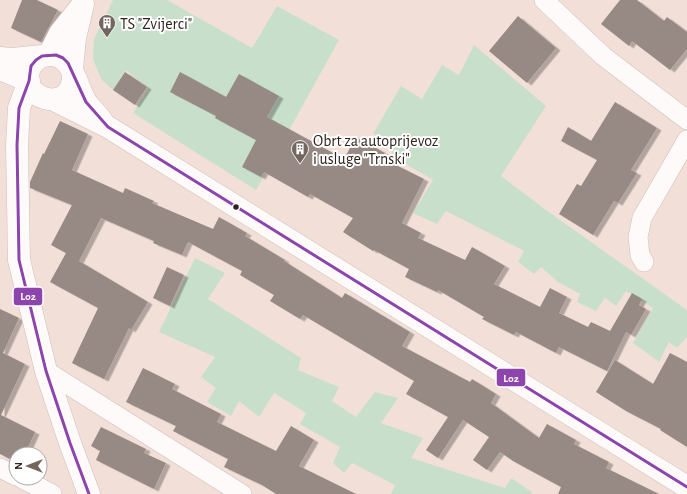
<svg xmlns="http://www.w3.org/2000/svg" width="687" height="494" font-family="'Alegreya Sans',sans-serif">
<style>
.green{fill:#c8e0cb}
.building{fill:#978a84;filter:url(#shadow)}
.lines{fill:none;stroke-linecap:round;stroke-linejoin:round}
.minor-casing{stroke:#cdbfb9;stroke-width:20}
.tertiary-casing{stroke:#cdbfb9;stroke-width:23}
.secondary-casing{stroke:#cdbfb9;stroke-width:23}
.minor{stroke:#fdfaf9;stroke-width:19}
.tertiary{stroke:#fdfaf9;stroke-width:22}
.secondary{stroke:#fdfaf9;stroke-width:22}
.bus-1-casing{stroke:#fff;stroke-width:6}
.bus-1{stroke:#8e44ad;stroke-width:3}
.bus-dot{fill:#2f231e;stroke:#fff;stroke-width:1.5}
.labels{text-anchor:middle;stroke-width:4;stroke-linejoin:round;paint-order:stroke}
.poi-label{font-size:16px;fill:#2f231e;stroke:#fff;text-anchor:start}
.line-badge{stroke:#fff;stroke-width:1.5}
.badge-label{font-size:11px;text-anchor:middle;font-weight:bold;fill:#fff}
</style>
<defs>
<filter id="shadow"><feDropShadow dx="4.5" dy="2.5" stdDeviation="0" flood-color="#0004"/></filter>
</defs>
<rect width="100%" height="100%" fill="#f2e0d8"/>
<path class="green" d="M113 0H167L252 48 277 6 339 40 256 190 133 113 149 88 126 70 113 90 101 79 93 59 94 39Z
M474 45 546 106 501 176 546 210 687 310V337L677 348 669 342 659 362 633 343 653 308 626 291 616 306 605 298 596 311 577 302 580 294 558 282 541 267 534 274 518 262 524 251 446 211 437 224 413 213 433 180 392 156V143L373 134 401 86 422 99 442 65 459 75Z
M195 258 225 273 208 299 301 358 298 370 339 387 332 401 356 417 375 392 398 398 381 423 423 438 411 458 505 488 511 478 532 492 531 494H391L395 485 352 463 344 473 333 463 340 447 300 424 306 413 274 393 259 417 239 401 231 416 207 402 216 388 201 377 215 357 159 332Z"/>
<path class="building" d="M22 0H37L58 10 41 42 11 28Z
M620 0H637L664 21 667 17 687 32V49L670 70 632 41 629 46 601 24Z
M518 16 556 48 527 83 489 51Z
M125 72 147 87 135 105 113 90Z
M180 72 226 97 239 74 279 96 267 117 344 159 356 137 385 153 382 158 424 179 402 223 421 233 418 238 465 260 472 247 505 266 494 284 540 307 550 288 567 297 559 313 588 327 591 322 610 331 632 293 642 299 639 305 646 309 631 335 626 332 607 371 559 347 556 353 516 332 514 335 482 319 484 317 438 290 437 292 405 277 409 269 374 250 373 251 343 232 353 218 310 194 308 197 264 172 261 177 242 167 256 140 215 118 216 116 170 92Z
M615 102 657 128 631 170 637 173 618 203 614 201 593 235 559 214 577 184 581 186 597 160 561 141 568 127 591 141Z
M60 121 88 134 72 170 123 193 125 188 154 201 152 203 213 229 219 217 247 233 245 236 285 260 284 261 342 298 345 293 410 332 402 346 470 382 472 379 496 394 491 403 539 438 547 424 576 440 574 444 609 462 606 468 659 494H558L561 487 513 461 500 452 487 470 473 460 489 437 463 420 438 458 426 450 448 417 406 394 414 381 303 315 300 319 270 301 274 295 240 275 242 271 188 242 182 255 153 243 154 241 101 218 79 261 148 302 131 330 129 328 104 379 72 363 98 308 50 282 66 253 51 245 72 205 30 188V182L43 153 44 154Z
M167 267 184 275 170 306 153 298Z
M0 309 19 318 3 353 25 364 1 415 35 432 25 454H16V462L0 454Z
M670 353 687 362V447L660 430 661 429 626 411 596 392 615 360 653 384Z
M143 368 175 384 172 389 221 414 217 422 276 451 291 426 314 440 299 466 356 494H276L262 485 224 467 228 459 173 431 176 426 126 402Z
M101 427 146 449 144 453 166 463 154 489 96 460 100 451 91 446Z"/>
<g class="lines">
<defs>
<path id="minor" d="M544 0 603 56 687 120
M644 262 640 255 638 237 642 218 687 140
M46 371 242 494
M0 468 16 476
M21 478 52 494"/>
<path id="tertiary" d="M0 58 13 59 42 56
M0 69 29 81 19 108 17 145 19 260 46 371 70 443 89 494"/>
<path id="secondary" d="M49 55 60 33 79 9
M72 69 75 38 83 4
M73 75C73 118 12 97 31 66 35 60 42 55 49 55 73 53 76 86 86 102 91 109 97 114 102 121
M54 100 108 127 687 487"/>
</defs>
<use href="#minor" class="minor-casing"/>
<use href="#tertiary" class="tertiary-casing"/>
<use href="#secondary" class="secondary-casing"/>
<use href="#minor" class="minor"/>
<use href="#tertiary" class="tertiary"/>
<use href="#secondary" class="secondary"/>
<defs>
<path id="bus-1" d="M89 494 70 443 46 371 19 260 17 145 19 108 29 81 31 66 36 60 42 56 56 55 63 58 68 63 86 102 108 127 687 487"/>
</defs>
<use href="#bus-1" class="bus-1-casing"/>
<use href="#bus-1" class="bus-1"/>
</g>
<defs>
<symbol id="building-pin" viewBox="-11 -11 22 30"><path d="M0 17L-7.5 6A9.5 9.5 0 1 1 7.5 6Z" fill="#73655f" stroke="#fff"/><path d="M-4-6H4V6H1V3H-1V6H-4ZM-2.5-4.3h1.7v1.8h-1.7ZM.8-4.3h1.7v1.8H.8ZM-2.5-1h1.7V.8h-1.7ZM.8-1h1.7V.8H.8Z" fill="#fff"/></symbol>
</defs>
<g fill-rule="evenodd">
<use href="#building-pin" x="97" y="13" width="20" height="27"/>
<use href="#building-pin" x="290" y="139" width="20" height="27"/>
</g>
<circle class="bus-dot" cx="236" cy="207" r="3.5"/>
<g class="labels">
<g class="poi-label">
<text x="120" y="29">TS "Zvijerci"</text>
<text x="313" y="146">Obrt za autoprijevoz<tspan x="313" dy="18">i usluge "Trnski"</tspan></text>
</g>
</g>
<g class="line-badge">
<rect x="13" y="287" width="30" height="19" rx="4" fill="#8e44ad"/>
<rect x="496" y="368" width="30" height="19" rx="4" fill="#8e44ad"/>
</g>
<g class="badge-label">
<text x="28" y="300">L02</text>
<text x="511" y="382">L02</text>
</g>
<g transform="translate(28 466) rotate(270)"><circle r="19" fill="#ffffff" stroke="#aca7a5"/>
<path d="M0-3L7 15L0 10L-7 15Z" fill="#73655f"/>
<text y="-6" font-size="11" font-weight="bold" text-anchor="middle" fill="#2f231e">N</text>
</g>
</svg>
